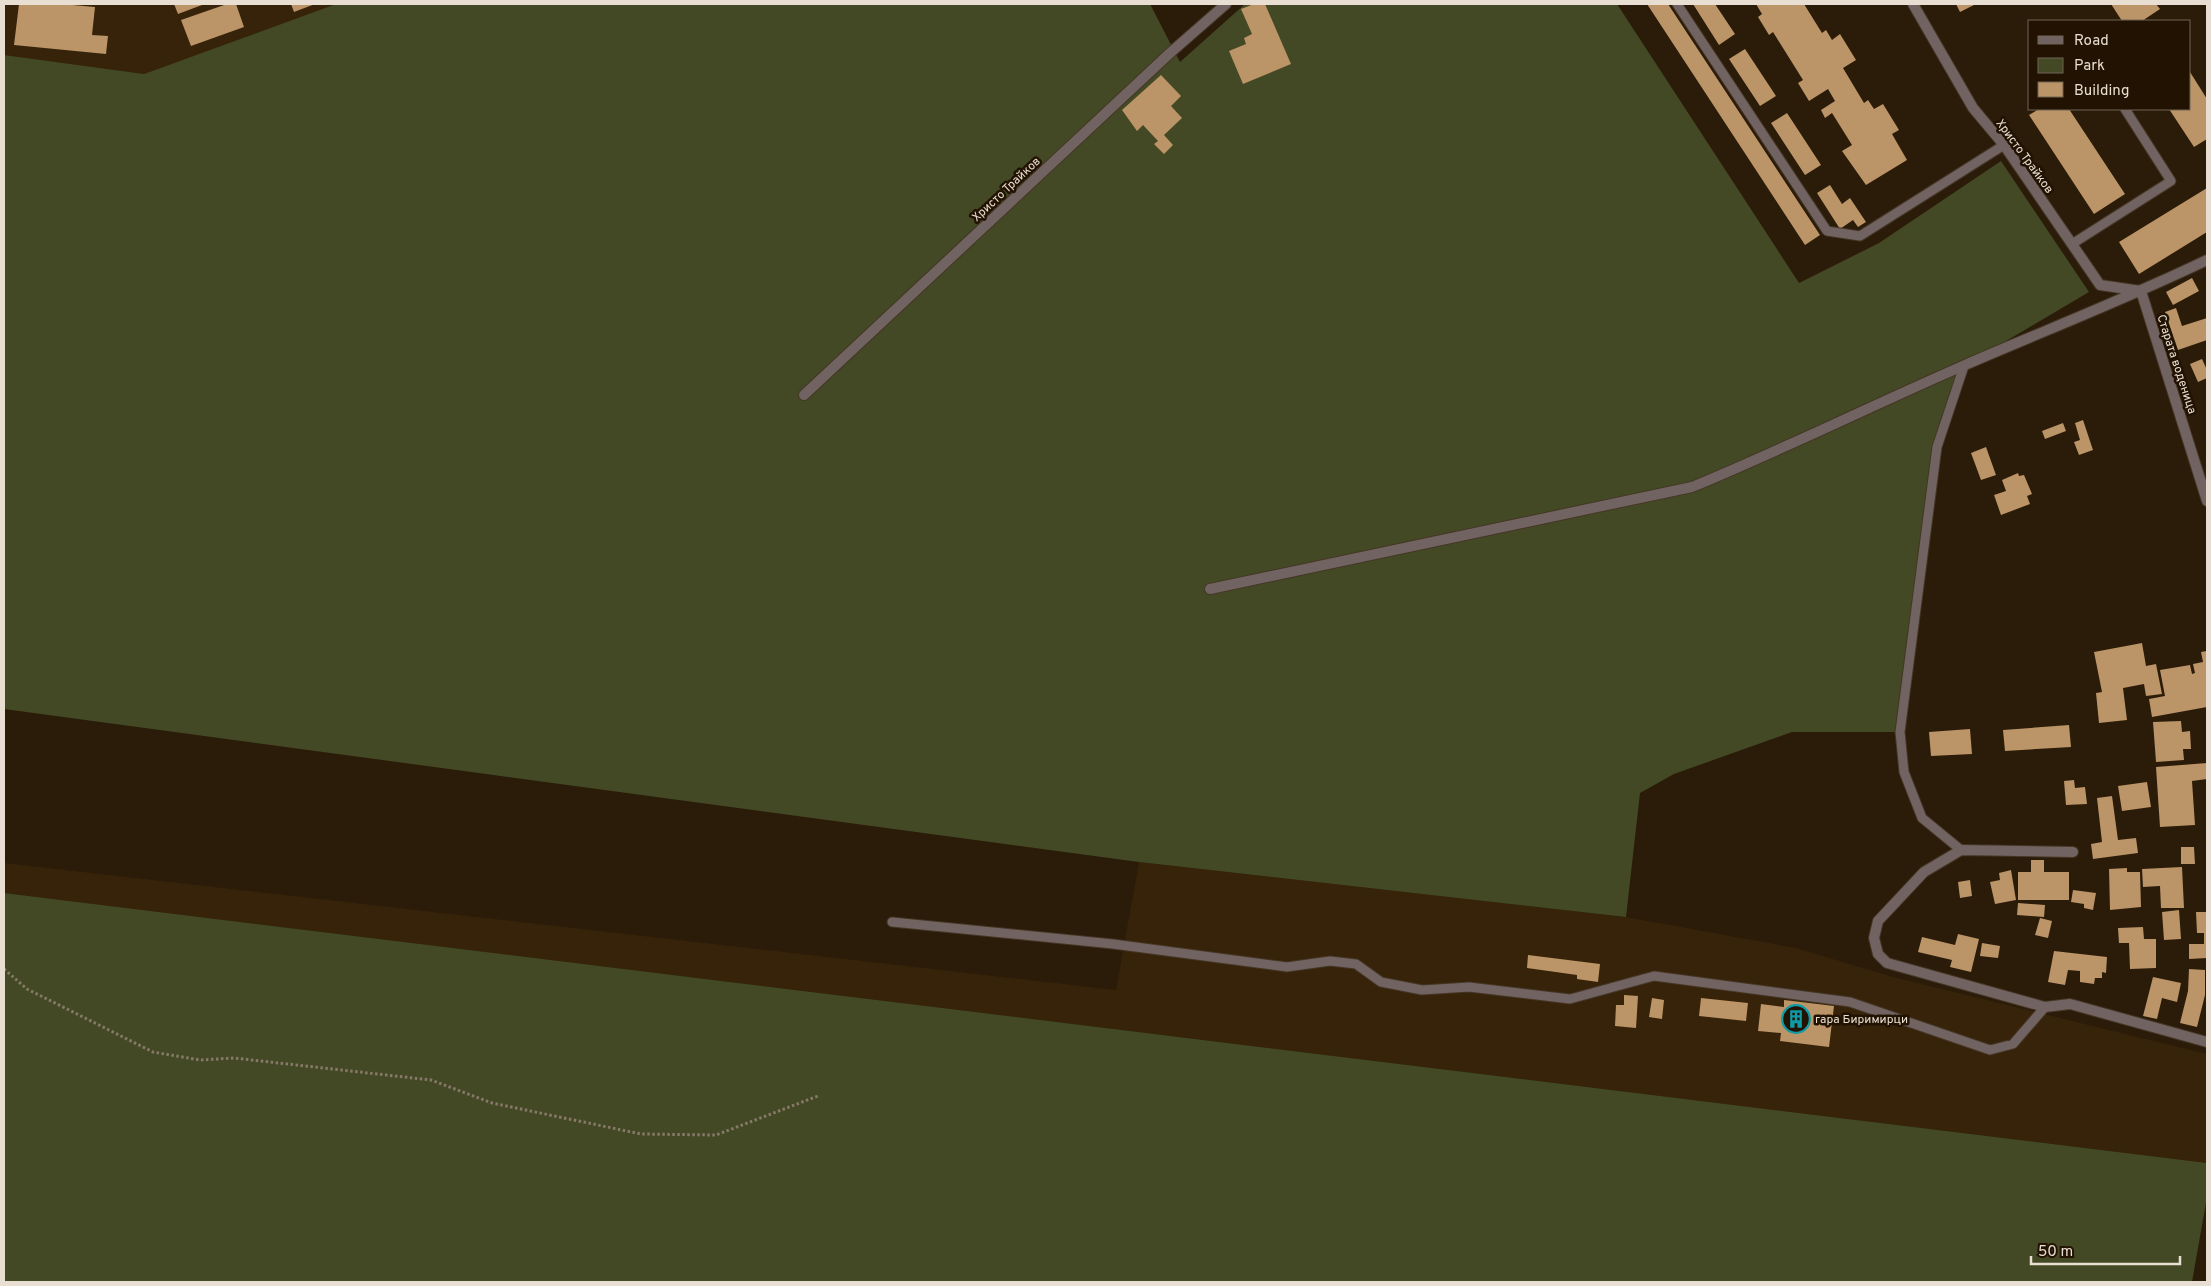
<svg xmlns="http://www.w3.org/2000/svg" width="2211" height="1286" font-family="Overpass,sans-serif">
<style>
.built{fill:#37230a}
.green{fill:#434924}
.building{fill:#bb9467}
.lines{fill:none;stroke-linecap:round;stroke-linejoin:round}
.service-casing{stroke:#453625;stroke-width:11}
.minor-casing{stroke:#453625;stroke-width:12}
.path{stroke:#867969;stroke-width:3;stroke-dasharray:2.5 2.5;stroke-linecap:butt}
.service{stroke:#706361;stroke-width:9}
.minor{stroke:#706361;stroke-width:10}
.labels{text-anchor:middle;stroke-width:5;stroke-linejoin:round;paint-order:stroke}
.street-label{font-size:12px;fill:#e8ded2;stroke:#211202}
.poi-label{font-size:12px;fill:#e8ded2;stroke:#211202;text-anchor:start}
</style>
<rect width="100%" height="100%" fill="#2b1b09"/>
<path class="built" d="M4 4H336L144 74 4 55Z
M1139 862 1626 917 1796 948 1893 977 2207 1054V1163L4 893V863L1116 990Z"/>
<path class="green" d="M336 4H1150L1180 62 1245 4H1617L1799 283 1879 243 2001 161 2089 292 1964 366 1937 447 1900 732H1792L1674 774 1640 793 1626 917 1139 862 4 709V55L144 74Z
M4 893 2207 1163V1197L2192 1282H4Z"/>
<path class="building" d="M19 4H61L95 7 92 35 108 36 106 54 14 45Z
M174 4H201L202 5 178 14Z
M227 4H236L244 27 191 46 181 20Z
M291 4H315L294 12Z
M1254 4H1265L1291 64 1243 84 1229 51 1246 44 1244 38 1252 34 1241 9Z
M1647 4H1668L1820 235 1805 245Z
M1693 4H1715L1735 34 1719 45Z
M1756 4H1804L1822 33 1826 30 1832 40 1840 34 1856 60 1843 68 1864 103 1868 100 1874 109 1883 104 1899 130 1892 134 1907 160 1866 185 1842 151 1852 145 1832 113 1825 118 1821 110 1835 101 1828 89 1809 101 1798 83 1803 80 1773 32 1769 35 1758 17 1762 14Z
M1956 4H1976L1960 12Z
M2111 4H2156L2160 9 2142 21H2122Z
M1745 49 1776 96 1760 106 1729 59Z
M2190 72 2207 99V139L2194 147 2169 109H2190Z
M1161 75 1181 96 1171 106 1182 118 1164 135 1173 145 1164 154 1154 144 1158 141 1143 125 1137 131 1122 110Z
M2039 109H2069L2125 194 2094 214 2029 115Z
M1787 113 1821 165 1805 175 1771 123Z
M1830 185 1842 204 1850 198 1866 222 1858 227 1853 220 1840 229 1817 193Z
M2207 188V232L2139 274 2119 242Z
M2192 278 2199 291 2173 305 2166 292Z
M2176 308 2182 326 2207 318V340L2178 350 2165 312Z
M2202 359 2207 370V378L2198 382 2190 364Z
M2083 420 2093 450 2079 455 2074 442 2080 440 2075 423Z
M2063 423 2066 431 2045 439 2042 431Z
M1986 447 1996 475 1981 480 1971 453Z
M2018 473 2019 476 2024 475 2032 494 2027 496 2030 504 2001 515 1994 495 2006 491 2002 480Z
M2142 643 2146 666 2156 664 2162 694 2146 696 2144 684 2123 688 2127 720 2099 723 2096 693 2102 692 2094 652Z
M2207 651V707L2152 717 2149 699 2165 696 2160 670 2190 665 2192 674 2195 673 2193 664 2203 662 2201 652Z
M2181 721 2182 732 2190 731 2191 749H2183L2184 760 2156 762 2153 722Z
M2069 725 2071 747 2005 751 2003 730Z
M1970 729 1972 754 1931 756 1929 732Z
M2207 763V779L2192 781 2195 825 2160 827 2156 767Z
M2074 780 2075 788 2085 787 2087 804 2066 805 2064 781Z
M2147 782 2151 807 2122 811 2118 786Z
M2112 796 2118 840 2136 838 2138 853 2093 859 2091 844 2102 842 2097 798Z
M2181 847H2194L2195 864H2181Z
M2031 860H2044V872H2069V900H2018V872H2031Z
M2182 867 2184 908H2161L2160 886 2143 887 2142 869Z
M2127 868V872H2140L2141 907 2110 910 2109 869Z
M2011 870 2016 900 1995 904 1990 882 2000 880 1999 873Z
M1970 880 1972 896 1960 898 1958 882Z
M2073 890 2096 893 2093 910 2084 908V904L2071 902Z
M2018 903 2045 905 2044 917 2017 915Z
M2179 910 2181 939 2164 940 2162 912Z
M2196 912H2207V958L2189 959V944H2204V933H2197Z
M2040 918 2052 921 2048 938 2035 935Z
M2143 927 2144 939H2156V968L2130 969 2129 943H2119L2118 928Z
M1958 934 1979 939 1971 972 1950 967 1952 960 1918 952 1922 937 1955 945Z
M1982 943 2000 946 1998 958 1980 956Z
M2054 951 2107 957 2106 973 2102 972V978H2095L2094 984 2080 982V971L2068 970 2065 985 2048 982Z
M1528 955 1600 964 1598 982 1577 979V975L1527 968Z
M2189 969 2205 970V995L2197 1027 2180 1023 2188 991Z
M2153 977 2181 983 2177 1002 2162 998 2157 1019 2143 1016Z
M1624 995 1638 996 1636 1028 1615 1026 1616 1005H1624Z
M1652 998 1664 1000 1662 1019 1649 1017Z
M1701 998 1748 1003 1746 1021 1699 1016Z
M1784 1000 1834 1006 1829 1047 1780 1041 1781 1033 1758 1031 1761 1004 1784 1007Z"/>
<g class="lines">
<defs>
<path id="service" d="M1677 4 1827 231 1860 236 2004 145
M2072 244 2171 181 2125 109
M1961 850 1922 818 1904 772 1900 732 1937 447 1964 366
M892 922 1113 944 1287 967 1330 961 1356 964 1381 982 1422 990 1469 987 1570 999 1654 976 1850 1002 1990 1050 2013 1044 2045 1007"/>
<path id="minor" d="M1913 4 1973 108 2004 145 2100 285 2141 291 2207 501
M804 395 1170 53 1226 4
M1210 589 1692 487C1784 449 1873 405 1965 365 2046 330 2128 298 2207 260
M2073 852 1961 850 1924 872 1878 921 1874 938 1878 954 1887 963 2045 1007 2070 1004 2207 1042"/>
</defs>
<use href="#service" class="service-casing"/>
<use href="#minor" class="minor-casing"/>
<path class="path" d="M4 969 27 989 153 1052 200 1060 234 1058 431 1080 492 1103 641 1134 716 1135 818 1096"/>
<use href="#service" class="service"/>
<use href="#minor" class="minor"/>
</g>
<defs>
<symbol id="building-ring" viewBox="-11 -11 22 22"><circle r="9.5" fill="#211202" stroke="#0f9aa8" stroke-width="1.5"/><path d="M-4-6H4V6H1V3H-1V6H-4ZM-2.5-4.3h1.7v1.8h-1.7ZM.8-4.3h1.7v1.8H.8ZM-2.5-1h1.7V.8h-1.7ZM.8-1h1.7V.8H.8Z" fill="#0f9aa8"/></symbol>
</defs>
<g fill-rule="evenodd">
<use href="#building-ring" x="1780" y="1003" width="32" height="32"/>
</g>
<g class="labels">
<g class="street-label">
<text transform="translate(2025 156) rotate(54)" y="4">Христо Трайков</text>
<text transform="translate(1006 189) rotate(-43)" y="4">Христо Трайков</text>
<text transform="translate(2177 364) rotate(72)" y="4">Старата воденица</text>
</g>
<g class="poi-label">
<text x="1815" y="1023">гара Биримирци</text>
</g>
</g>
<rect width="2211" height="1286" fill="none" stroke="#e8ded2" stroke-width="10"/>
<rect x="2028" y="20" width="162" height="90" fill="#211202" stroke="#716455"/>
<rect x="2038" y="36" width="25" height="8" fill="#706361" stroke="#716455"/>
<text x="2074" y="45" font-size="15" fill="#e8ded2">Road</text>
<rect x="2038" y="58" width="25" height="15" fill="#434924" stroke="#716455"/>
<text x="2074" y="70" font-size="15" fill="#e8ded2">Park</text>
<rect x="2038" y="82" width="25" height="15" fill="#bb9467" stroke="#716455"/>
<text x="2074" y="95" font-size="15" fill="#e8ded2">Building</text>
<path d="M2031 1256v8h149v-8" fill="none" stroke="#e8ded2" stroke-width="2.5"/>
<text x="2038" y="1256" font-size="15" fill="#e8ded2" stroke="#211202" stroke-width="4" paint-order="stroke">50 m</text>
</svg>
